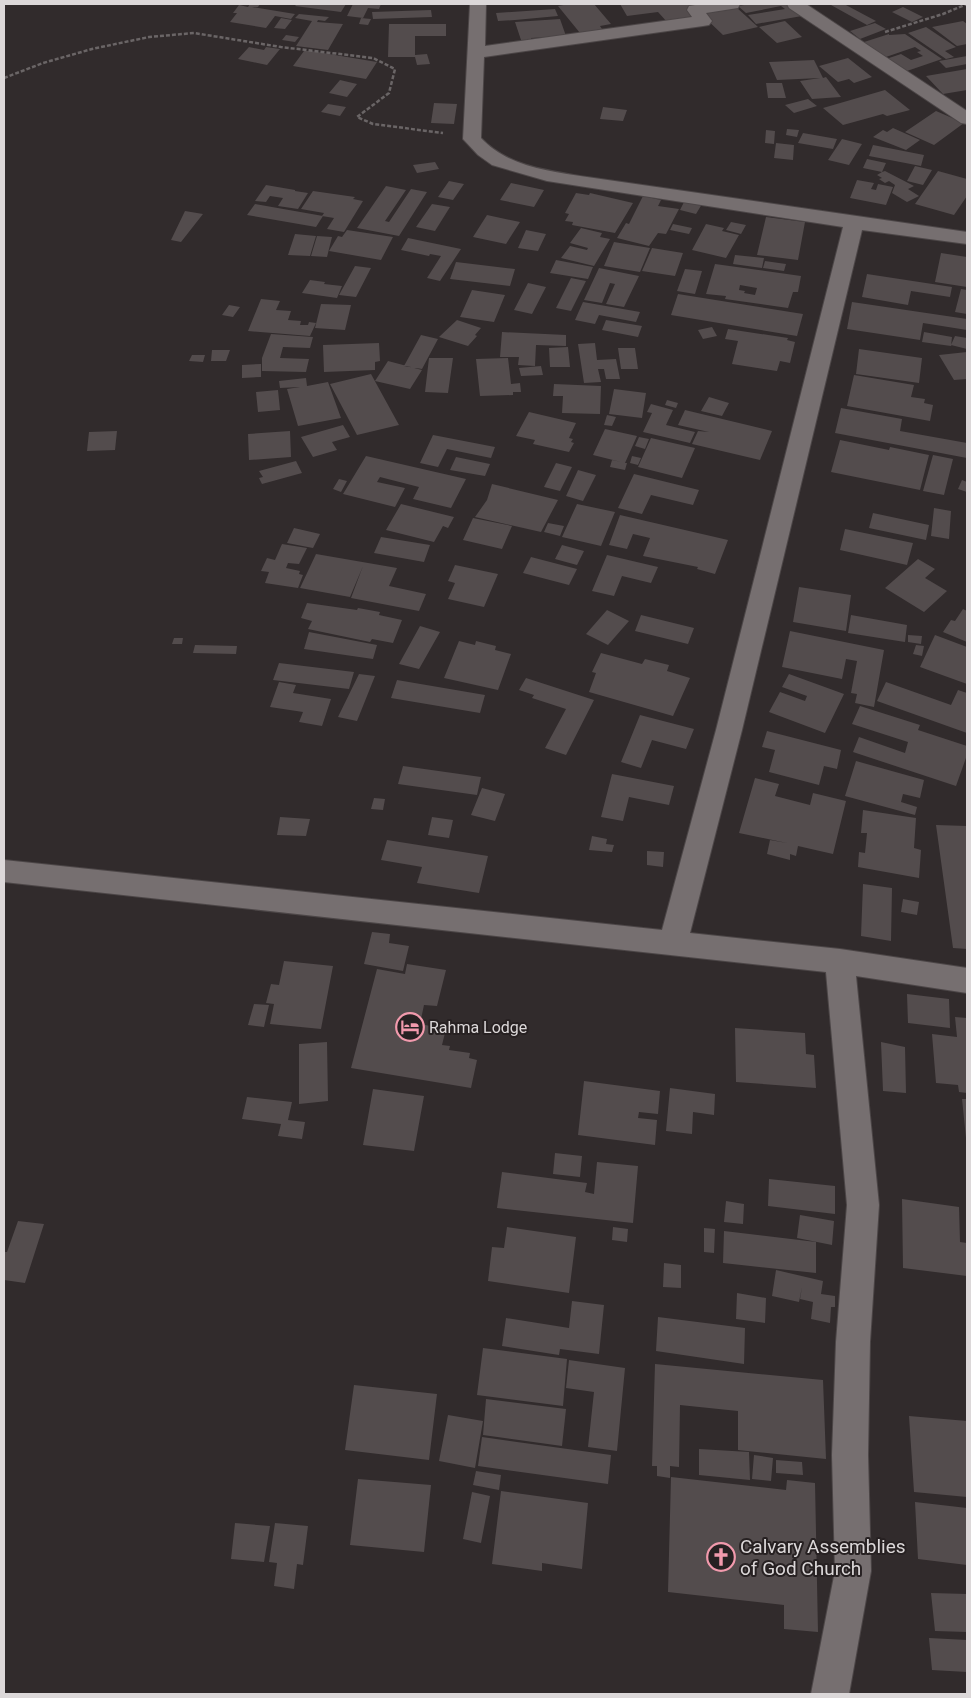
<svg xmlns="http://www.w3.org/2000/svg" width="971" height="1698" font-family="Roboto,sans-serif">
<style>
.building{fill:#534c4d;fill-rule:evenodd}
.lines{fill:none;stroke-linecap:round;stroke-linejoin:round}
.minor-casing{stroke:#4c4647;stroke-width:2}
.path{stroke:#6a6566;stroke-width:2.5;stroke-dasharray:4 2;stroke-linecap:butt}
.minor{fill:#766f70;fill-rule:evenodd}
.labels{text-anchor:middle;stroke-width:4;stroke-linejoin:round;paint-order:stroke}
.poi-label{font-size:16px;fill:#dcd8d9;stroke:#272122;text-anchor:start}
.near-poi-label{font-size:19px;fill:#dcd8d9;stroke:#272122;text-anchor:start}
</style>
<rect width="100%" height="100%" fill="#312b2c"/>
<path class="building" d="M250 4H260L258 7H252L295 14 291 19 275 16 266 28 230 22 237 13H233L239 5 248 7Z
M297 4H346L341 12 295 6Z
M353 4H381L379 9 368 8 363 18 347 16Z
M569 4H594L611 24 600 26 602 29 580 33 558 6Z
M620 4H703L704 5 688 8 696 19 668 23 658 12 627 16Z
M750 4H790L802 16 756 24 748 15 785 9 781 6 746 13 738 6Z
M834 4H844L876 21 867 25 831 5Z
M736 7 758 27 723 35 702 15 708 14 704 11Z
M903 7 923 17 912 22 892 12Z
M555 9 558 16 515 20 498 21 496 13Z
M431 10 432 17 373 19 372 12Z
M299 14 329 17 325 21 318 20 317 22 343 24 328 50 296 46 312 21 295 18Z
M281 18 292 20 285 29 274 28Z
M361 18 371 19 368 25 359 24Z
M560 19 566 36 531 38 532 43H522L515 22Z
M785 21 802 37 777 43 759 27Z
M963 21 967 24V44L957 46 932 27Z
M875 23 886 29 860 39 850 31Z
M389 24H446V36H415V55L427 54 430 64 417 65 415 57H388Z
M926 27 956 47 945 51 954 57 946 59 908 33Z
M889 34V35L905 34 942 59 904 72 886 59 901 54 911 60 923 56 917 52 921 51 915 47 883 58 861 43Z
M286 35 299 37 295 42 282 40Z
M249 47 264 50 266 47 280 49 267 65 238 59Z
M304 51H311L377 62 366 79 293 66Z
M967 56V64L946 68 939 61Z
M848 58 872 77 854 83 849 79 838 82 819 66Z
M814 60 823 78 826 77 841 97 812 99 800 81 820 78 777 80 769 62Z
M967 69V90L943 94 926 76Z
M340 80 357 84 347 97 329 93Z
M766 83H782L786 98H768Z
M885 90 910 110 887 116 883 114 843 125 823 108Z
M808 99 817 106 794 113 785 105Z
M434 103 457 104 454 124 431 123Z
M328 104 346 107 340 116 321 112Z
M603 107 627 110 623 121 600 119Z
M936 111 964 123 934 145 905 132Z
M893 128 920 140 906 150 873 137 883 130 887 132Z
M787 129 799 130 797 137 786 135Z
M766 130 775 131 774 144 765 143Z
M803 133 837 139 833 149 798 143Z
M842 139 862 144 849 165 828 160Z
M776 143 794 145 793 160 774 158Z
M873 145 924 155 921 166 869 156Z
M867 159 886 163 882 172 885 171 914 186 908 189 919 196 907 202 892 193 895 185 889 181 885 183 879 179 882 178 877 175 882 172 863 168Z
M435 162 439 169 417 173 413 165Z
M915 166 932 170 923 185 907 181Z
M938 171 967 179V196L954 215 915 204Z
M857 180 874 183 871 189 876 190 878 184 893 187 886 205 850 198Z
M449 181 464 184 453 200 438 197Z
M511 183 544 190 534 207 500 200Z
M266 185 295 190V191L308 193 298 209 278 206 283 198 270 196 266 202 255 201Z
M386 186 406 190 385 221 389 222 411 189 427 192 399 236 357 228Z
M313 191 355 197 353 199 363 201 344 232 327 229 334 218 322 216 324 213 301 209Z
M576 193 589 195 590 193 633 203 615 233 572 225 573 222 565 221 569 214 565 213Z
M643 196 661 200 658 206 679 209 666 234 658 233 649 246 617 238 626 223 629 224Z
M685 200 702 204 696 214 680 210Z
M255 204 323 216 316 227 247 215Z
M432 204 450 207 435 231 416 227Z
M185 211 203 214 181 242 171 240Z
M487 215 520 222 506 244 473 237Z
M766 217 805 222 798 260 757 255Z
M731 222 746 225 741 234 726 230Z
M673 224 692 228 689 234 670 230Z
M706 224 724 228 722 231 739 235 726 258 692 250Z
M581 228 602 233 600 237 610 239 594 266 561 258 570 246 587 250 588 248 570 243Z
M347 230 393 237 381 260 329 251 338 236 342 237Z
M526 230 546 234 538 251 518 248Z
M295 234 316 236 310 256 288 255Z
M317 236 332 237 327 257 311 256Z
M408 238 461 249 440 281 427 278 441 256 430 254 429 256 401 250Z
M614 242 650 248 640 272 604 266Z
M652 248 683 253 675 276 642 271Z
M941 253 967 257V287L935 282Z
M735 255 764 258 762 268 733 264Z
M556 260 593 267 588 279 550 273Z
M765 261 786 264 784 271 763 268Z
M456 262 515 269 510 286 450 279Z
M715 264 801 276 798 292H793L788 308 725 299 726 296 706 294ZM740 285 757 288 755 295 744 293 745 291 739 290Z
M355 266 371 268 356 297 339 295Z
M599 268 639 276 624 307 606 304 615 284 610 283 602 303 584 300Z
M685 269 702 271 695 294 677 291Z
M867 274 952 287 950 297 911 291 908 305 862 297Z
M571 278 586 281 571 311 556 308Z
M310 280 325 282 324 284 342 286 337 298 302 293Z
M528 283 546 287 532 314 514 310Z
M961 289 967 290V314L955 312Z
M472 290 505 295 494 322 460 317Z
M678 294 803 314 797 336 671 315Z
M261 299 280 301 276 310 291 311 288 320 301 321 300 325H308L309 322 316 323 310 336 248 331Z
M583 302 640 312 636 322 599 315 595 324 575 320Z
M852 302 967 319V330L923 323 920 340 847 329Z
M321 304 351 305 345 330 315 328Z
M229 305 240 307 233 317 222 315Z
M457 320 481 328 475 335 477 336 468 346 439 337Z
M606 320 642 326 638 337 602 330Z
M712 327 717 336 703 339 698 330Z
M728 329 788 338 787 340 795 342 790 363 780 361 777 371 732 364 738 341 725 339Z
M502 332 566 335V346L536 345 535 366 518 365 519 357H500Z
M924 332 952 337 951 346 922 342Z
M271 334 313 337 310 348 283 347 280 358 309 359 306 372 262 371V358Z
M421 335 438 339 422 369 404 366Z
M955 336 967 338V349L951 345Z
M379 343 380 361 375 362V370L324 372 323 345Z
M595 343 597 360 616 359 620 379H606L604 369H598L601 382 584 383 578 344Z
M568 347 570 367H550L549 348Z
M618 348H635L638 369H621Z
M859 349 922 358 919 383 856 374Z
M212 350H230L226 361H211Z
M967 352V379L954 380 939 355Z
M192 355H205L203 362 189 361Z
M429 358H453L448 393 425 392Z
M508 358 511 384 520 383 521 392H513V395L480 396 476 359Z
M388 361 422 370 410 389 375 381Z
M261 364V377L242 378V365Z
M541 366 543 375 521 376 519 368Z
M371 374 399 425 357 435 330 384Z
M854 375 914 385 911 397 925 399 924 403 933 405 930 421 847 406Z
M306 378 307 386 328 382 341 418 298 426 287 389 300 387 280 388 279 381Z
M554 384 601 386 600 414 562 413 563 396H553Z
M614 389 646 393 642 418 609 414Z
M278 390 280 410 258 412 256 392Z
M709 397 729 403 722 416 701 411Z
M667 400 678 403 676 408 665 405Z
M651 404 673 410 666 425 695 432 690 443 643 432 652 413 647 412Z
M841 408 902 419 900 431 967 443V458L835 433Z
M685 410 772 431 760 460 692 444 698 431 709 432 678 425Z
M529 412 576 423 569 438 573 439 571 442 574 443 569 452 533 444 535 440 516 436Z
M607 415 616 417 612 426 604 425Z
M343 425 350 437 332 442 337 450 313 457 301 437Z
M605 429 637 436 625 463H627L625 470 610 467 612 460 621 462 593 455Z
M117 431 115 450 87 451 89 432Z
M290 431 291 457 249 460 248 434Z
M433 435 495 447 491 458 447 449 438 467 420 463Z
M639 437 649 439 645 449 635 446Z
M651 438 695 448 682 478 638 467Z
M840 440 889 450 890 447 929 455 920 490 831 472Z
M933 455 953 459 944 495 923 491Z
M366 456 466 479 451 508 413 499 419 487 380 477 377 482 405 488 395 507 343 494Z
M632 456 641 458 638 465 630 463Z
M456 457 490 464 485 476 450 470Z
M296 461 302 473 262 484 259 478 263 477 259 471Z
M556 463 572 467 560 491 544 487Z
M578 470 596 475 583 501 566 496Z
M634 474 699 490 693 505 651 495 642 514 618 508Z
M339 479 347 481 341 492 333 489Z
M962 480 967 482V492L958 489Z
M492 484 558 500 541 532 475 517 487 500Z
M401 504 454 517 448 528 443 526 434 542 386 530Z
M577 504 615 512 601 546 562 537Z
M934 508 951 511 949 539 931 536Z
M873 513 929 525 926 540 869 528Z
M620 515 728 540 715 574 697 569 698 567 643 556 650 538 633 534 627 549 609 545Z
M473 518 512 526 502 549 463 540Z
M548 523 564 526 560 536 544 532Z
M294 528 320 534 313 548 287 543Z
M845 529 913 543 907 565 840 550Z
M381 537 430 545 424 562 374 553Z
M282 544 307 548 299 564 288 563 286 568 300 571 299 574 303 575 298 588 265 583 269 572 261 571 267 558 275 560Z
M562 545 584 551 577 565 555 559Z
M316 554 397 568 389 586 426 594 419 611 351 598 363 566 350 597 300 588Z
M607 555 658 567 651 583 622 576 614 596 592 591Z
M531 557 577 569 569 585 523 573Z
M918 559 935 569 925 578 947 591 924 612 885 588Z
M455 565 498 574 484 607 448 599 455 583 448 581Z
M799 587 851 595 846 631 793 622Z
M307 603 357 610 358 608 380 612 379 615 402 620 393 643 372 639 370 642 308 629 312 621 301 618Z
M963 609 967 611V642L943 632 951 620 955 621Z
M607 610 629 621 608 645 586 634Z
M641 615 694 628 688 644 635 631Z
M851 615 907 625 905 642 848 633Z
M420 626 440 632 419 669 399 664Z
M790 631 884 650 874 707 855 703 857 694 851 693 857 661 846 659 842 679 782 667Z
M309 632 377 645 373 659 304 649Z
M908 635 922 636 921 644 908 642Z
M935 635 967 647V684L920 667Z
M174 638H183L182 644H172Z
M459 641 475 645 476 641 496 646 495 650 511 654 498 690 444 678Z
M195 645 237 646 236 654 193 653Z
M916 645 924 646 922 656 913 654Z
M601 653 642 664 645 659 669 665 667 671 690 678 673 716 589 692 596 673 592 672Z
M279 663 354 672 349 689 273 680Z
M359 674 375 676 357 721 338 717Z
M789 674 844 694 825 733 769 712 780 692 805 701 807 696 782 687Z
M526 678 594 700 566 755 545 748 566 709 532 698 534 695 519 690Z
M397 680 485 695 480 713 391 698Z
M279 682 296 685 293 693 331 699 322 726 299 722 303 712 270 707Z
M886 682 951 705 958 690 967 693V733L877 701Z
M860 706 920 725 918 730 967 746V755L956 786 853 752 859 737 905 753 908 742 852 724Z
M640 715 694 729 686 749 652 740 641 768 621 762Z
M767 731 841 750 837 769 824 766 819 785 769 772 775 750 762 747Z
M856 761 924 780 920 798 903 794 901 802 917 807 915 815 845 796Z
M403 766 481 777 477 795 398 784Z
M612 774 674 786 669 805 629 797 623 821 601 817Z
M755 778 779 784 775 796 810 805 813 793 846 801 833 854 798 846 796 856 790 854V860L767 854 770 840 787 843 739 833Z
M482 788 505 794 495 821 471 815Z
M374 798 385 799 383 810 371 809Z
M863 810 916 818 914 848 921 850 919 878 858 867 859 852 865 853 867 833H861Z
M280 817 310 819 306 836 277 835Z
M432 817 453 820 449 838 428 835Z
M936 825 967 826V949L953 948Z
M592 836 607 839 606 844 614 845 612 852 589 850Z
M387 840 488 856 479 893 417 883 422 867 381 860Z
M647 851 664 852 663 867 647 865Z
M863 884 892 888 891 941 861 936Z
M903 899 919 902 917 915 901 912Z
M372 932 390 934 389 943 409 946 403 971 364 964Z
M284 961 333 966 321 1029 270 1024 274 1004 266 1003 271 984 279 985Z
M407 964 446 970 437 1006 424 1005 420 1024 446 1029 442 1045 450 1046 449 1050 470 1053 469 1058 477 1060 471 1088 351 1068 377 969 405 974Z
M907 994 949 999 950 1028 908 1023Z
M254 1004 269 1005 264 1027 248 1025Z
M955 1017 967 1018V1093L959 1092 958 1085 936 1083 932 1034 957 1037Z
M735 1028 805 1033 806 1054 814 1055 816 1088 736 1082Z
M327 1042 328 1101 299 1104V1044Z
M881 1042 905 1047 906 1093 883 1091Z
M584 1081 660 1091 658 1114 639 1112 638 1118 657 1120 655 1145 578 1135Z
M670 1088 715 1094 714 1115 693 1112 692 1134 666 1131Z
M373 1089 424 1096 414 1151 363 1145Z
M247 1097 292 1102 288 1120 305 1122 302 1139 278 1136 281 1124 242 1119Z
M962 1099H967V1138H966Z
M555 1153 582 1156 580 1177 553 1174Z
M597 1162 638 1166 633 1223 497 1208 502 1172 587 1183 585 1192 594 1194Z
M769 1179 835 1186V1214L768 1206Z
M902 1199 959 1207 960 1242 967 1243V1276L903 1268Z
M726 1201 744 1204 743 1224 724 1222Z
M800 1215 834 1221 832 1245 797 1238Z
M18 1221 44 1224 25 1283 4 1280V1252H7Z
M507 1227 576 1237 569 1293 488 1281 492 1247 504 1248Z
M613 1227 628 1229 627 1242 612 1240Z
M704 1228 715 1229 714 1253 704 1252Z
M724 1231 816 1242V1273L723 1263Z
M664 1263 681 1265V1288L663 1287Z
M776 1270 823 1281 821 1294 835 1296V1307H831L830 1323 811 1319 813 1302 800 1299 802 1287 799 1302 772 1296Z
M737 1293 766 1298 765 1323 736 1319Z
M572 1301 604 1305 599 1354 560 1349 559 1355 502 1346 506 1318 569 1328Z
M658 1317 745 1328 744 1364 656 1351Z
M483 1348 567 1359 563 1406 477 1395Z
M569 1360 625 1368 617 1451 588 1447 594 1392 566 1388Z
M655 1364 823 1380 826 1459 738 1450V1411L680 1405 679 1467 670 1466V1478L657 1476V1466H652Z
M354 1385 437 1394 429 1460 345 1450Z
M486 1399 566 1409 562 1446 483 1435Z
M448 1415 483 1421 475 1468 439 1461Z
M909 1416 967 1421V1497L914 1492Z
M482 1437 611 1455 608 1484 478 1466Z
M699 1449 749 1452 750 1480 699 1475Z
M754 1455 773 1458 771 1481 752 1479Z
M776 1460 802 1462 803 1475 776 1473Z
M476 1471 501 1475 499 1490 473 1485Z
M671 1477 786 1490 787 1480 815 1483 818 1632 784 1629V1605L668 1592Z
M358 1479 431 1485 424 1552 350 1545Z
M501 1491 588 1503 582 1569 542 1563V1571L492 1564Z
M472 1492 490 1496 481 1543 463 1539Z
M915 1502 967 1508V1565L918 1559Z
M235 1523 270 1526 264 1562 231 1559Z
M275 1523 308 1526 303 1565 297 1564 294 1589 274 1586 277 1563 269 1562Z
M931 1593 967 1594V1632L935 1631Z
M929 1638 967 1640V1672L932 1670Z"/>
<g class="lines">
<defs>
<path id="minor" d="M470 4H486L485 46 692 17 687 10 689 6 695 5 740 4 738 8 706 13 712 21 709 25 703 26 484 57 481 138C508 167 550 171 587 177L967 232V244L862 230 742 730 690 933 840 949 967 968V993L856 976 879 1205 870 1342 868 1455 871 1571 849 1694H811L835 1571 832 1455 836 1342 847 1205 826 972 4 882V860L662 930 716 730 843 227 547 181 492 165 478 155 463 139Z
M787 4H806L967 111V124L961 123 789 8Z"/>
</defs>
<use href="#minor" class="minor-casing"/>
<path class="path" d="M885 32 943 14 967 4
M4 78 43 63 92 49 149 37 194 33 281 47 373 58 395 69 389 93 357 117 373 124 443 133"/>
<use href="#minor" class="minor"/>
</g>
<defs>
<symbol id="hotel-ring" viewBox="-11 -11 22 22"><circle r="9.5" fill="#272122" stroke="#f29aad" stroke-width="1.5"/><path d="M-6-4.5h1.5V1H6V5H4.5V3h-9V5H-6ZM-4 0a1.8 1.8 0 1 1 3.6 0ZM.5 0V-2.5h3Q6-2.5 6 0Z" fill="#f29aad"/></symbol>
<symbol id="church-ring" viewBox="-11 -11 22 22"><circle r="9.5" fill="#272122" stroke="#f29aad" stroke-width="1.5"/><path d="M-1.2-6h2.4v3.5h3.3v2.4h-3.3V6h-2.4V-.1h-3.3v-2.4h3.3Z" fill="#f29aad"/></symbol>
</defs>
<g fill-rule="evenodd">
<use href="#hotel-ring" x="394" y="1011" width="32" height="32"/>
<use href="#church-ring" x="705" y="1541" width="32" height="32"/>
</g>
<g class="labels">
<g class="poi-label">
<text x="429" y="1033">Rahma Lodge</text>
</g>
<g class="near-poi-label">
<text x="740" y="1553">Calvary Assemblies<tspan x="740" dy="22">of God Church</tspan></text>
</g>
</g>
<rect width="971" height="1698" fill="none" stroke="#dcd8d9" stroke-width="10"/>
</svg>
